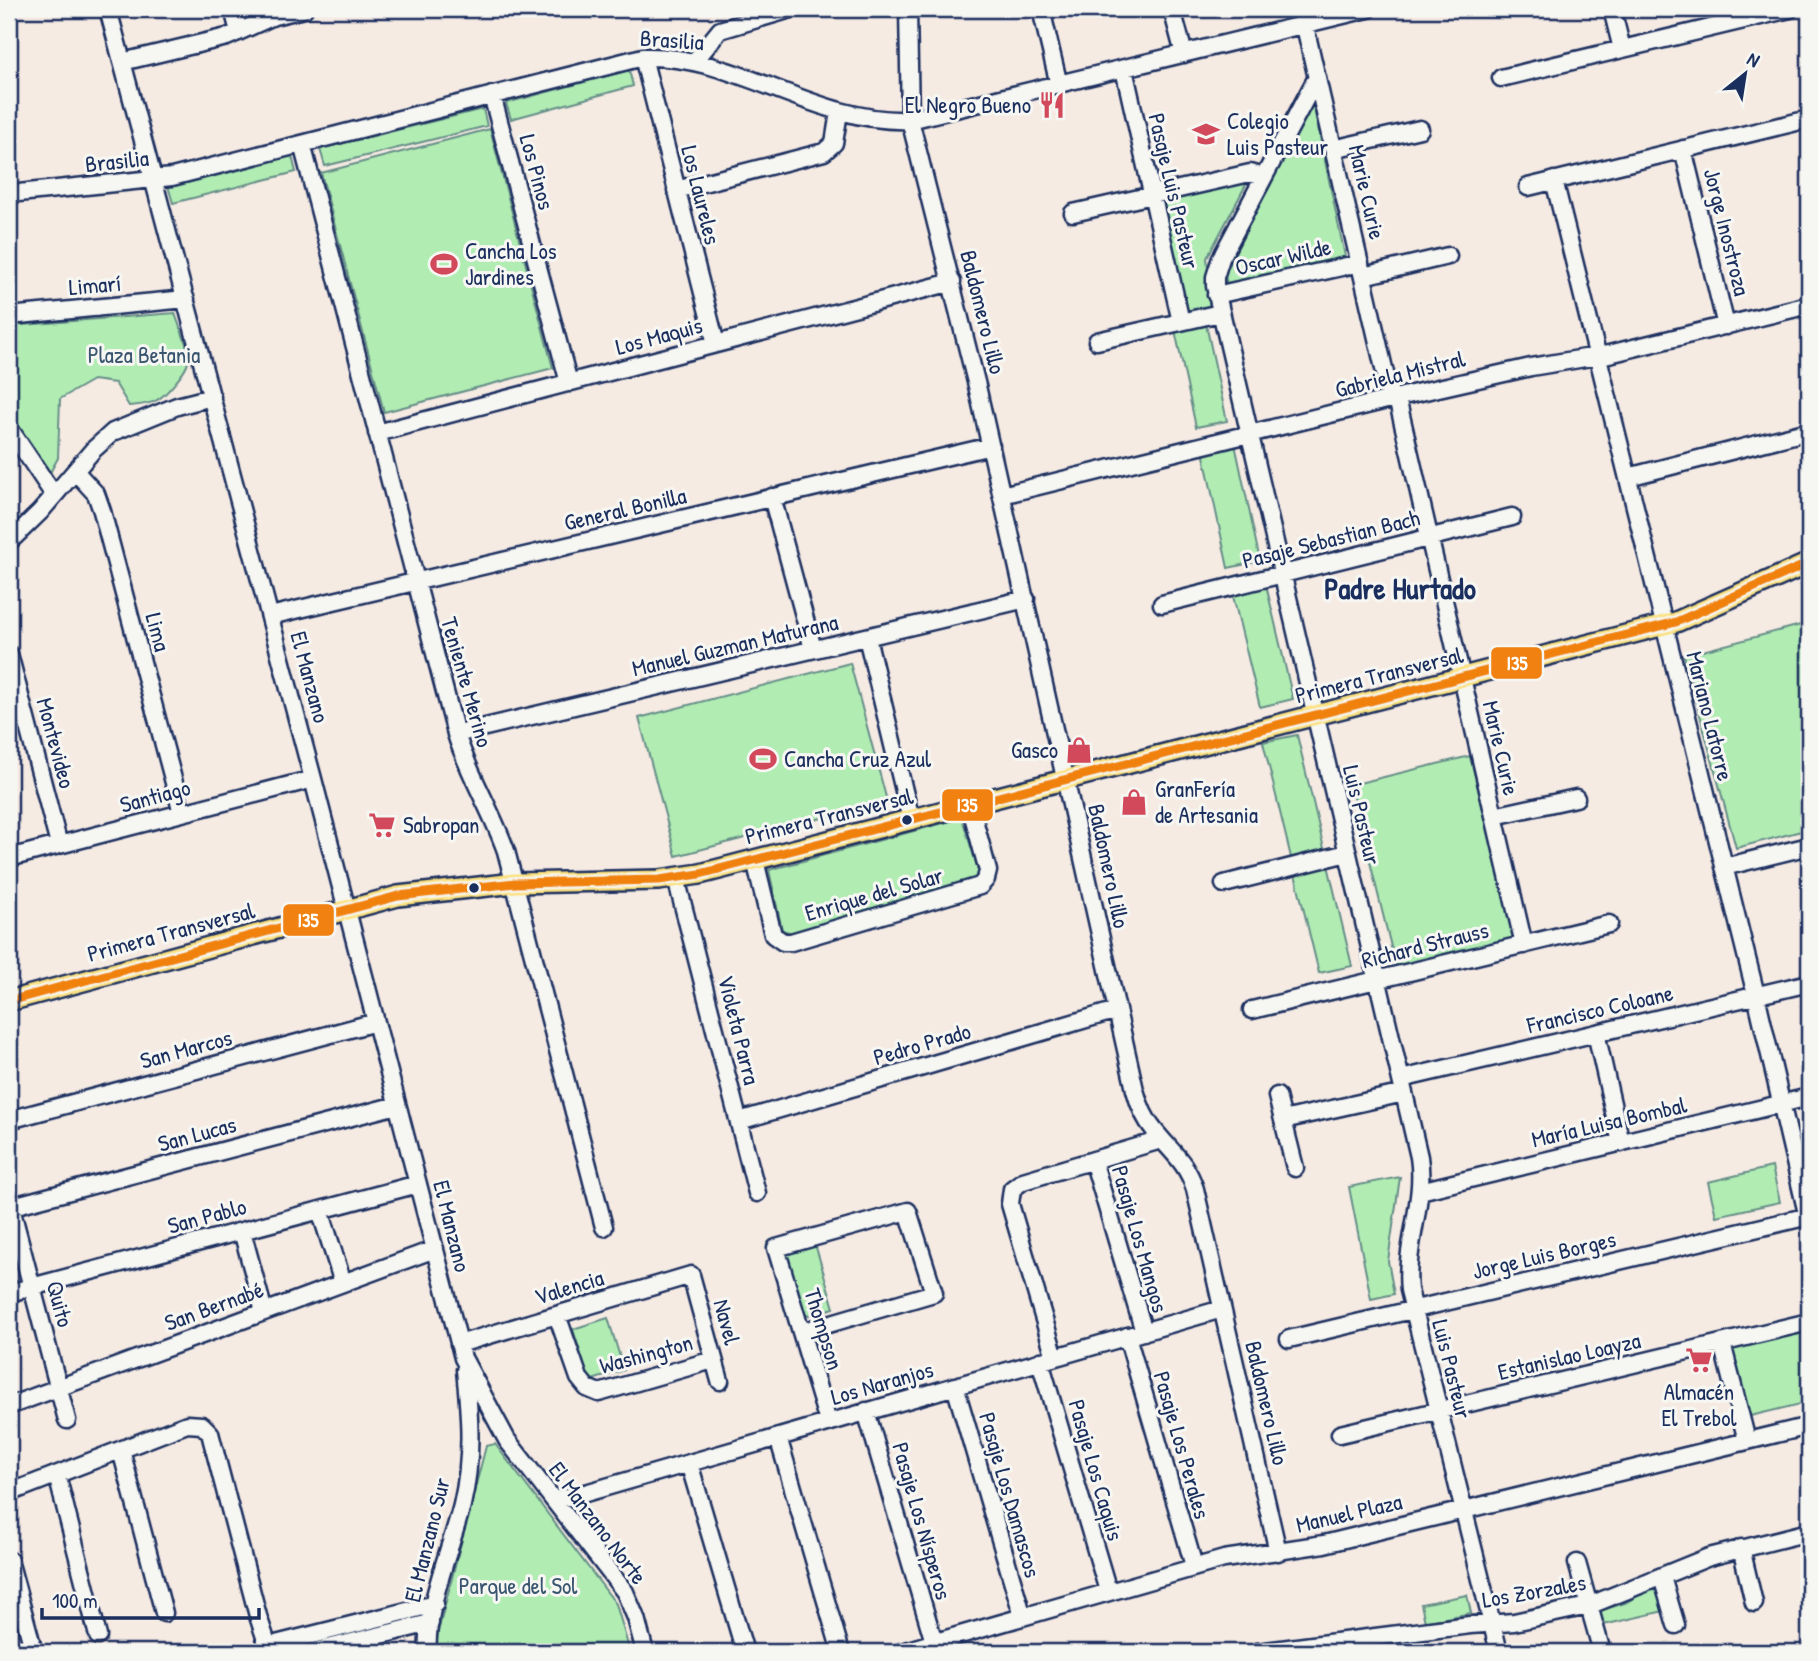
<svg xmlns="http://www.w3.org/2000/svg" width="1818" height="1661" font-family="'Patrick Hand',sans-serif">
<style>
.green{fill:#b1edb3;stroke:#668e88;stroke-width:2}
.lines{fill:none;stroke-linecap:round;stroke-linejoin:round}
.minor-casing{stroke:#1b2f5e;stroke-width:21}
.major-casing{stroke:#1b2f5e;stroke-width:24}
.minor{stroke:#f6f6f2;stroke-width:16}
.major{stroke:#fbe180;stroke-width:19}
.bus-1-casing{stroke:#f6f6f2;stroke-width:14}
.bus-1{stroke:#f18111;stroke-width:9}
.bus-dot{fill:#1b2f5e;stroke:#f6f6f2;stroke-width:2.5}
.labels{text-anchor:middle;stroke-width:6;stroke-linejoin:round;paint-order:stroke}
.street-label{font-size:23px;fill:#1b2f5e;stroke:#f6f6f2}
.poi-label{font-size:23px;fill:#1b2f5e;stroke:#f6f6f2;text-anchor:start}
.park-label{font-size:23px;fill:#39556f;stroke:#f6f6f2}
.district-label{font-size:30px;font-weight:bold;fill:#1b2f5e;stroke:#f6f6f2}
.line-badge{stroke:#f6f6f2;stroke-width:2.5}
.badge-label{font-size:19px;text-anchor:middle;font-weight:bold;fill:#fff}
</style>
<rect width="100%" height="100%" fill="#f6ebe3"/>
<filter id="ink" filterUnits="userSpaceOnUse"><feTurbulence type="fractalNoise" baseFrequency=".0143" numOctaves="2"/><feDisplacementMap in="SourceGraphic" scale="14" xChannelSelector="R" yChannelSelector="G"/><feConvolveMatrix kernelMatrix="1 2 1 2 8 2 1 2 1" color-interpolation-filters="sRGB"/></filter>
<g filter="url(#ink)">
<path class="green" d="M629 70 633 86 511 119 506 103Z
M1309 104H1313L1346 261 1227 288 1225 273Z
M483 109 487 126 325 166 320 149Z
M490 129 553 368 384 412 321 173Z
M292 156 296 172 173 203 168 186Z
M1249 179 1207 258 1212 310 1186 316 1160 200Z
M175 313C179 327 190 347 188 362 187 371 165 396 157 400 149 405 138 405 129 406L115 383 93 380 60 399 58 458 47 478 9 421V326Z
M1204 315 1227 421 1196 427 1173 321Z
M1235 444 1260 561 1228 568 1203 451Z
M1266 585 1293 699 1260 707 1232 592Z
M1808 623 1809 829 1736 848 1684 656Z
M850 663 887 801 676 856 639 718Z
M1297 735 1352 966 1319 973 1263 742Z
M1470 756 1515 938 1396 967 1351 785Z
M962 818 979 873 973 883 792 933 782 930 769 870Z
M1772 1167 1780 1202 1716 1216 1708 1182Z
M1400 1177 1388 1261 1394 1294 1371 1299 1349 1187Z
M815 1244 834 1308 801 1317 782 1254Z
M608 1318 624 1370 589 1381 573 1329Z
M1801 1330H1809V1402L1746 1417 1729 1350Z
M495 1444 616 1604 630 1652H436L438 1632 486 1446Z
M1655 1586 1664 1611 1599 1626 1595 1612 1625 1603Z
M1467 1595 1471 1613 1425 1622 1421 1604Z"/>
<g class="lines">
<defs>
<path id="minor" d="M108 9 313 779 463 1358 507 1440 625 1592 636 1618 645 1652
M233 9 239 32
M908 9 910 120 977 386 1135 1090C1139 1105 1144 1118 1154 1130 1171 1152 1186 1161 1195 1189L1278 1552
M1041 9 1059 85
M1172 9 1184 54
M1301 9 1391 399
M1612 9 1622 49
M643 57 716 344
M122 62 227 37 274 16 304 9
M694 62 720 30 791 9
M1124 69 1181 322
M1317 77 1221 258 1215 277V286L1419 1157C1426 1201 1404 1246 1409 1290L1499 1652
M1501 78 1790 9
M492 95 569 383
M302 144 456 734C469 775 492 811 506 851L604 1227
M1333 149 1420 129
M1683 149 1726 326
M1554 180 1756 995 1809 1222
M1528 187 1809 119
M676 190 824 152 834 143 839 112
M9 194 172 177 643 57C737 54 815 124 910 120L1368 9
M1073 213 1250 173 1264 177
M1363 276 1448 256
M1216 295 1360 263
M9 316 186 299
M1097 341 1220 313
M1397 398 1524 945
M9 428 54 495
M377 433 952 282
M75 471 96 494 102 511 182 813
M1628 477 1809 431
M1002 495 1403 396 1531 367 1609 354 1809 305
M772 497 813 649
M9 542 40 512 93 450 113 432 177 406 212 397
M1805 565 1809 580
M1162 604 1512 517
M270 616 991 446
M867 637 911 820
M9 654 59 845
M456 734 1026 599
M1494 816 1576 798
M9 858 313 779
M755 860 773 935 783 942H791L980 886 986 879 988 871 970 805
M1724 867 1809 846
M676 878 757 1193
M1224 884 1347 853
M1252 1010 1609 924
M1596 1033 1621 1143
M1401 1079 1809 983
M1277 1096 1295 1168
M9 1120 376 1022
M1283 1120 1404 1093
M739 1121 1117 1010
M1093 1160 1144 1332
M1420 1191 1809 1097
M9 1200 67 1420
M9 1207 397 1105
M320 1210 343 1283
M242 1231 264 1312
M9 1293 418 1184
M557 1315 579 1378 587 1388 599 1393 713 1360
M801 1332 934 1293 908 1211 776 1248 828 1422
M1127 1336 1194 1566
M1289 1339 1809 1216
M1722 1343 1747 1441
M459 1344 691 1275 720 1381
M1055 1357 1010 1204 1012 1189 1023 1181 1161 1140
M1040 1361 1108 1591
M955 1386 1023 1617
M9 1406 435 1249
M866 1411 934 1642
M1340 1434 1809 1322
M778 1437 841 1652
M121 1450 164 1613
M689 1463 745 1652
M57 1475 98 1636
M9 1493 187 1424 202 1425 210 1433 258 1616 270 1652
M554 1500 582 1494 1222 1309
M1741 1548 1754 1603
M9 1560 34 1652
M1577 1563 1602 1652
M1662 1577 1676 1625
M268 1646 435 1604
M312 1652 430 1623
M428 1652C424 1613 452 1545 462 1505 473 1457 470 1417 465 1370
M901 1652 1224 1559 1324 1544 1809 1426
M1257 1652 1470 1625 1514 1622 1588 1606 1709 1557 1809 1532"/>
<path id="major" d="M9 1001 398 896 515 883 659 880 700 874 1676 622 1809 563"/>
</defs>
<use href="#minor" class="minor-casing"/>
<use href="#major" class="major-casing"/>
<use href="#minor" class="minor"/>
<use href="#major" class="major"/>
<defs>
<path id="bus-1" d="M9 1001 398 896 515 883 659 880 700 874 1676 622 1809 563"/>
</defs>
<use href="#bus-1" class="bus-1-casing"/>
<use href="#bus-1" class="bus-1"/>
</g>
</g>
<defs>
<symbol id="restaurant-bare" viewBox="-9 -9 18 18"><path d="M-5-6h1v4h1v-4h1v4h1v-4h1v5L-1.5 .5V6h-2V.5L-5-1ZM5-6V6H3V1.5H1.5Q1.5-4 5-6Z" fill="#d1495b" stroke="#f6f6f2" stroke-width="2.5" paint-order="stroke"/></symbol>
<symbol id="school-bare" viewBox="-9 -9 18 18"><path d="M0-5L7-2L0 1L-7-2ZM-4 1L0 2.5L4 1V4Q0 6-4 4Z" fill="#d1495b" stroke="#f6f6f2" stroke-width="2.5" paint-order="stroke"/></symbol>
<symbol id="stadium-bare" viewBox="-9 -9 18 18"><path d="M0-5a6.5 5 0 1 0 0 10a6.5 5 0 1 0 0-10ZM-3.5-1.8h7v3.6h-7Z" fill="#d1495b" stroke="#f6f6f2" stroke-width="2.5" paint-order="stroke"/></symbol>
<symbol id="shop-bare" viewBox="-9 -9 18 18"><path d="M-5-2.5h2.3a2.7 3.5 0 0 1 5.4 0H5L5.5 6h-11ZM-1.5-2.5h3a1.5 2.3 0 0 0-3 0Z" fill="#d1495b" stroke="#f6f6f2" stroke-width="2.5" paint-order="stroke"/></symbol>
<symbol id="supermarket-bare" viewBox="-9 -9 18 18"><path d="M-6-5.5h2.5l.6 2H6L4.5 2H-2.5L-4.4-4H-6ZM-1.5 3.2a1.3 1.3 0 1 0 .1 0ZM3 3.2a1.3 1.3 0 1 0 .1 0Z" fill="#d1495b" stroke="#f6f6f2" stroke-width="2.5" paint-order="stroke"/></symbol>
</defs>
<g fill-rule="evenodd">
<use href="#restaurant-bare" x="1033" y="86" width="38" height="38"/>
<use href="#school-bare" x="1187" y="115" width="38" height="38"/>
<use href="#stadium-bare" x="425" y="245" width="38" height="38"/>
<use href="#shop-bare" x="1060" y="731" width="38" height="38"/>
<use href="#stadium-bare" x="744" y="740" width="38" height="38"/>
<use href="#shop-bare" x="1115" y="783" width="38" height="38"/>
<use href="#supermarket-bare" x="363" y="806" width="38" height="38"/>
<use href="#supermarket-bare" x="1680" y="1341" width="38" height="38"/>
</g>
<g class="bus-dot">
<circle cx="907" cy="820" r="6"/>
<circle cx="474" cy="888" r="6"/>
</g>
<g class="labels">
<g class="street-label">
<text transform="translate(672 40) rotate(4)" y="8">Brasilia</text>
<text transform="translate(117 161) rotate(-6)" y="8">Brasilia</text>
<text transform="translate(537 172) rotate(75)" y="8">Los Pinos</text>
<text transform="translate(1174 191) rotate(77)" y="8">Pasaje Luis Pasteur</text>
<text transform="translate(1367 192) rotate(77)" y="8">Marie Curie</text>
<text transform="translate(701 195) rotate(76)" y="8">Los Laureles</text>
<text transform="translate(1727 232) rotate(76)" y="8">Jorge Inostroza</text>
<text transform="translate(1283 257) rotate(-13)" y="8">Oscar Wilde</text>
<text transform="translate(95 285) rotate(-5)" y="8">Limarí</text>
<text transform="translate(983 312) rotate(76)" y="8">Baldomero Lillo</text>
<text transform="translate(659 336) rotate(-15)" y="8">Los Maquis</text>
<text transform="translate(1400 374) rotate(-14)" y="8">Gabriela Mistral</text>
<text transform="translate(625 509) rotate(-13)" y="8">General Bonilla</text>
<text transform="translate(1331 539) rotate(-14)" y="8">Pasaje Sebastian Bach</text>
<text transform="translate(158 632) rotate(75)" y="8">Lima</text>
<text transform="translate(735 645) rotate(-13)" y="8">Manuel Guzman Maturana</text>
<text transform="translate(1379 675) rotate(-14)" y="8">Primera Transversal</text>
<text transform="translate(310 677) rotate(75)" y="8">El Manzano</text>
<text transform="translate(467 682) rotate(74)" y="8">Teniente Merino</text>
<text transform="translate(1710 716) rotate(76)" y="8">Mariano Latorre</text>
<text transform="translate(56 743) rotate(75)" y="8">Montevideo</text>
<text transform="translate(1501 748) rotate(77)" y="8">Marie Curie</text>
<text transform="translate(155 796) rotate(-15)" y="8">Santiago</text>
<text transform="translate(1362 815) rotate(77)" y="8">Luis Pasteur</text>
<text transform="translate(829 816) rotate(-14)" y="8">Primera Transversal</text>
<text transform="translate(1109 866) rotate(78)" y="8">Baldomero Lillo</text>
<text transform="translate(874 894) rotate(-16)" y="8">Enrique del Solar</text>
<text transform="translate(171 932) rotate(-15)" y="8">Primera Transversal</text>
<text transform="translate(1425 945) rotate(-14)" y="8">Richard Strauss</text>
<text transform="translate(1600 1009) rotate(-13)" y="8">Francisco Coloane</text>
<text transform="translate(739 1030) rotate(76)" y="8">Violeta Parra</text>
<text transform="translate(922 1044) rotate(-16)" y="8">Pedro Prado</text>
<text transform="translate(186 1049) rotate(-15)" y="8">San Marcos</text>
<text transform="translate(1609 1122) rotate(-13)" y="8">María Luisa Bombal</text>
<text transform="translate(197 1134) rotate(-15)" y="8">San Lucas</text>
<text transform="translate(207 1216) rotate(-15)" y="8">San Pablo</text>
<text transform="translate(452 1226) rotate(76)" y="8">El Manzano</text>
<text transform="translate(1140 1239) rotate(74)" y="8">Pasaje Los Mangos</text>
<text transform="translate(1544 1255) rotate(-13)" y="8">Jorge Luis Borges</text>
<text transform="translate(569 1287) rotate(-17)" y="8">Valencia</text>
<text transform="translate(60 1304) rotate(75)" y="8">Quito</text>
<text transform="translate(214 1306) rotate(-20)" y="8">San Bernabé</text>
<text transform="translate(727 1322) rotate(75)" y="8">Navel</text>
<text transform="translate(824 1329) rotate(73)" y="8">Thompson</text>
<text transform="translate(646 1354) rotate(-15)" y="8">Washington</text>
<text transform="translate(1569 1356) rotate(-13)" y="8">Estanislao Loayza</text>
<text transform="translate(1452 1369) rotate(76)" y="8">Luis Pasteur</text>
<text transform="translate(882 1383) rotate(-16)" y="8">Los Naranjos</text>
<text transform="translate(1267 1403) rotate(77)" y="8">Baldomero Lillo</text>
<text transform="translate(1182 1445) rotate(74)" y="8">Pasaje Los Perales</text>
<text transform="translate(1096 1470) rotate(74)" y="8">Pasaje Los Caquis</text>
<text transform="translate(1010 1495) rotate(74)" y="8">Pasaje Los Damascos</text>
<text transform="translate(1349 1513) rotate(-13)" y="8">Manuel Plaza</text>
<text transform="translate(922 1521) rotate(74)" y="8">Pasaje Los Nísperos</text>
<text transform="translate(598 1523) rotate(53)" y="8">El Manzano Norte</text>
<text transform="translate(427 1540) rotate(-76)" y="8">El Manzano Sur</text>
<text transform="translate(1534 1591) rotate(-10)" y="8">Los Zorzales</text>
</g>
<g class="poi-label">
<text x="1031" y="113" text-anchor="end">El Negro Bueno</text>
<text x="1227" y="129">Colegio<tspan x="1227" dy="26">Luis Pasteur</tspan></text>
<text x="465" y="259">Cancha Los<tspan x="465" dy="26">Jardines</tspan></text>
<text x="1058" y="758" text-anchor="end">Gasco</text>
<text x="784" y="767">Cancha Cruz Azul</text>
<text x="1155" y="797">GranFería<tspan x="1155" dy="26">de Artesania</tspan></text>
<text x="403" y="833">Sabropan</text>
<text x="1699" y="1400" text-anchor="middle">Almacén<tspan x="1699" dy="26">El Trebol</tspan></text>
</g>
<g class="park-label">
<text x="144" y="363">Plaza Betania</text>
<text x="518" y="1594">Parque del Sol</text>
</g>
<g class="district-label">
<text x="1400" y="599">Padre Hurtado</text>
</g>
</g>
<g class="line-badge">
<rect x="1490" y="646" width="53" height="34" rx="7" fill="#f18111"/>
<rect x="941" y="788" width="53" height="34" rx="7" fill="#f18111"/>
<rect x="282" y="903" width="53" height="34" rx="7" fill="#f18111"/>
</g>
<g class="badge-label">
<text x="1517" y="670">I35</text>
<text x="967" y="812">I35</text>
<text x="308" y="927">I35</text>
</g>
<rect width="1818" height="1661" fill="none" stroke="#f6f6f2" stroke-width="35"/>
<rect x="18" y="18" width="1783" height="1626" fill="none" stroke="#1b2f5e" stroke-width="2.5" filter="url(#ink)"/>
<g transform="translate(1745 74) rotate(30)" stroke="#f6f6f2" stroke-width="5" paint-order="stroke">
<path d="M0-5L12 26L0 18L-12 26Z" fill="#1b2f5e"/>
<text y="-10" font-size="19" font-weight="bold" text-anchor="middle" fill="#1b2f5e">N</text>
</g>
<path d="M42 1608v10h217v-10" fill="none" stroke="#1b2f5e" stroke-width="3.5"/>
<text x="52" y="1608" font-size="21" fill="#1b2f5e" stroke="#f6f6f2" stroke-width="5" paint-order="stroke">100 m</text>
</svg>
